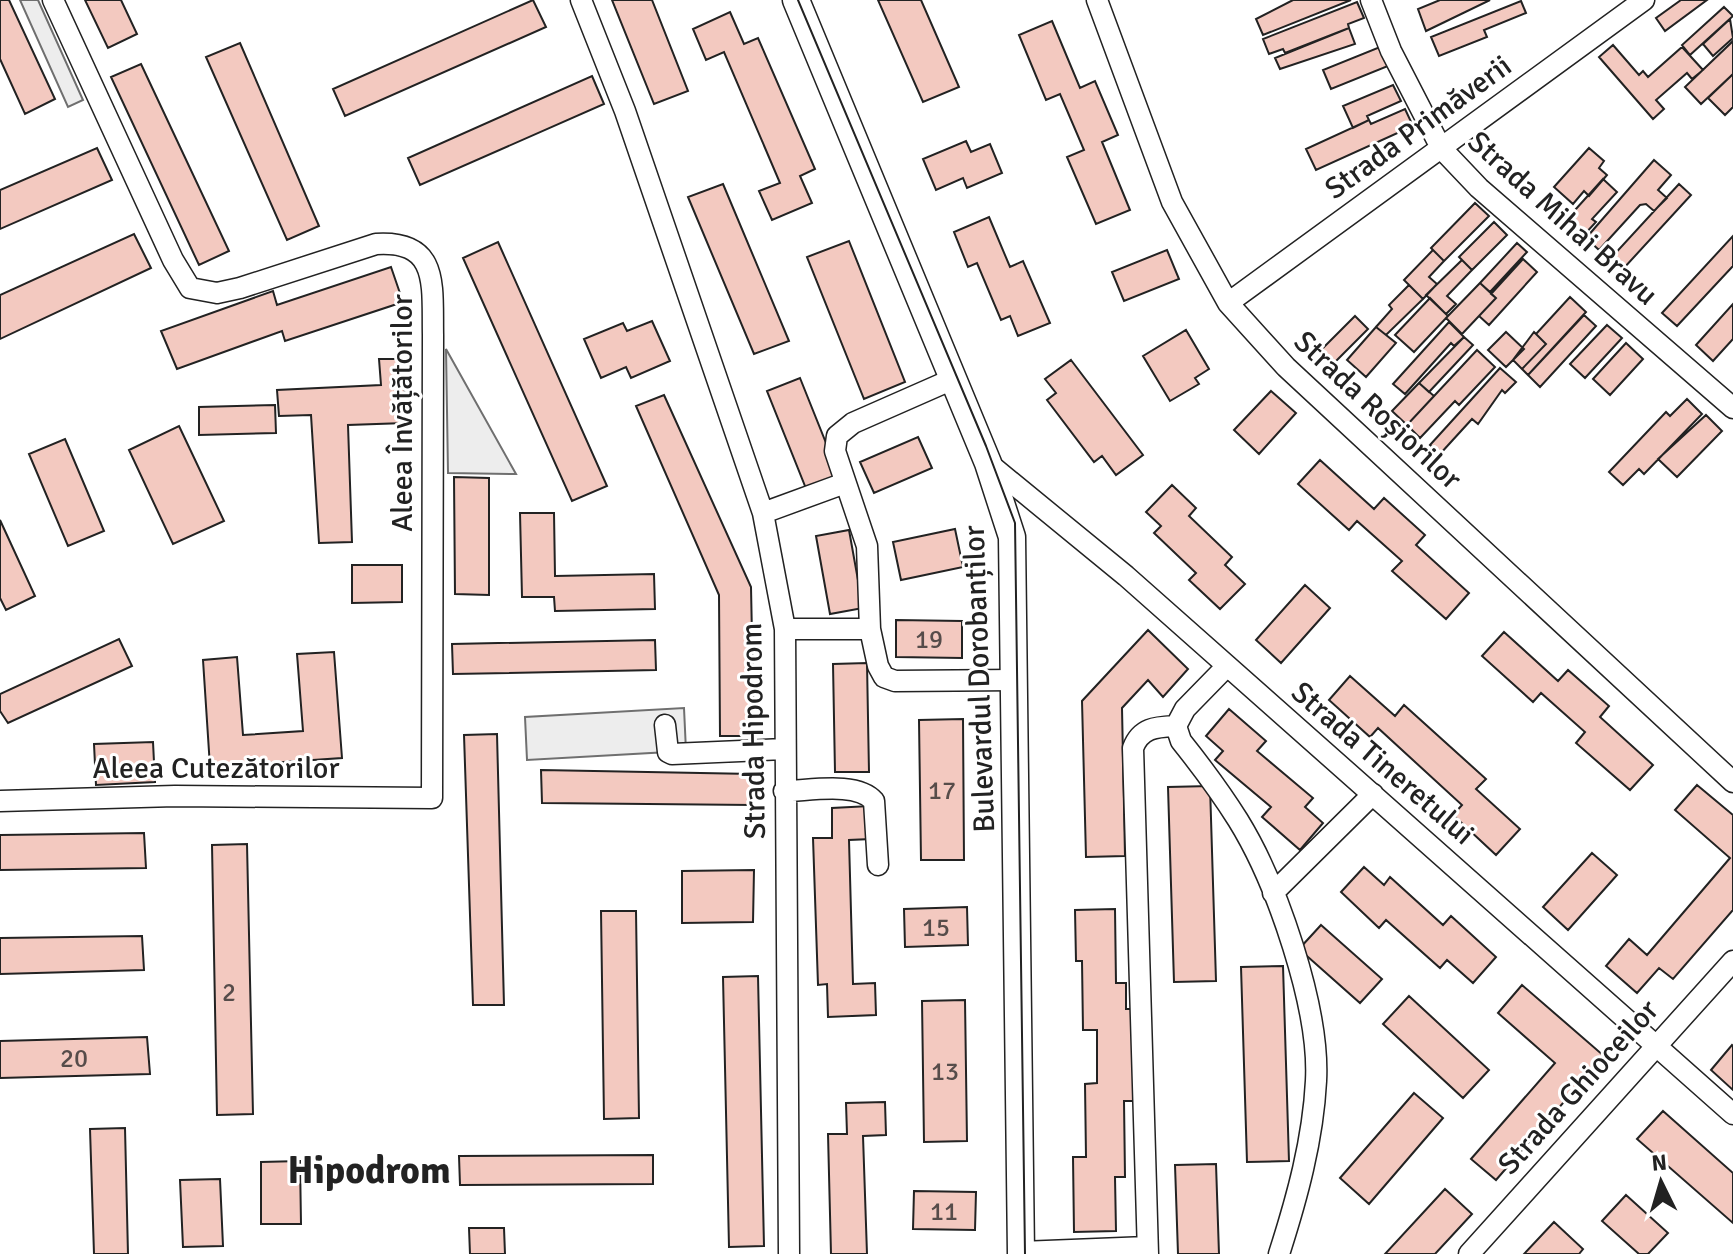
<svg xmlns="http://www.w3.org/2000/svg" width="1733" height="1254" font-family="Signika,sans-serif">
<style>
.parking{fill:#ededed;stroke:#6f6f6f;stroke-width:2}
.building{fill:#f3c9c0;stroke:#222;stroke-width:2}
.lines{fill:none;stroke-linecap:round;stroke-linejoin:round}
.minor-casing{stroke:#222;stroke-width:23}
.major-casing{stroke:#222;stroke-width:29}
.minor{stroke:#fff;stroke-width:20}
.major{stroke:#fff;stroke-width:26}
.tram{stroke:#222;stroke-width:2}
.labels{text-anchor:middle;stroke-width:6;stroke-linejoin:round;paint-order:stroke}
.number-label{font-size:26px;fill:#564c4a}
.street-label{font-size:30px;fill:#222;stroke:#fff}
.district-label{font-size:38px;font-weight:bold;fill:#222;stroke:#fff}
</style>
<rect width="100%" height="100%" fill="#fff"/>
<path class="parking" d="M20 0H38L83 100 68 107Z
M446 349 516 474 448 473Z
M684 708 686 751 527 760 525 717Z"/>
<path class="building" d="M0 0H9L55 99 25 114 0 59Z
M85 0H121L137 34 108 48Z
M533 0 546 27 345 116 333 89Z
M612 0H652L688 91 654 104Z
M878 0H921L959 87 923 102Z
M1293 0H1351L1263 35 1256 19Z
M1440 0H1490L1426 31 1418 9Z
M1681 0H1707L1665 31 1656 18Z
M1521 1 1526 13 1484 30 1487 37 1439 56 1431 37Z
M1357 2 1364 18 1348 24 1349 28 1285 53 1283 49 1269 54 1263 39Z
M1724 7 1733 16 1690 55 1682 45Z
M730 12 744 44 758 38 815 169 800 176 812 203 772 220 759 191 780 183 724 52 706 60 693 29Z
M1730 19 1733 38 1713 56 1703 44Z
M1052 21 1080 88 1095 81 1118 135 1102 142 1130 210 1096 224 1067 157 1084 150 1060 94 1046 100 1019 35Z
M1349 28 1355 44 1280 69 1275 58Z
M1733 41V74L1701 104 1685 87Z
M240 43 319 226 287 240 206 57Z
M1613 45 1639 75 1643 71 1648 77 1682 47 1703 70 1692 79 1687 73 1656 100 1664 109 1653 119 1599 57Z
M1380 47 1388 66 1331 89 1323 70Z
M141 64 229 251 199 265 111 77Z
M1733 74V107L1725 115 1708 98Z
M592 76 604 104 420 185 408 158Z
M1393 85 1401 101 1367 116 1369 120 1353 128 1343 106Z
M1405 109 1413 126 1316 170 1306 149 1369 120 1371 124Z
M966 141 971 152 990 144 1002 173 967 188 963 178 936 190 923 159Z
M97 148 112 180 0 229V190Z
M1589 148 1604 161 1599 168 1607 175 1589 196 1584 191 1573 204 1554 187Z
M1654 160 1671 175 1658 190 1667 198 1654 211 1646 204 1640 205 1599 250 1586 238Z
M1603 179 1617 192 1592 219 1596 222 1583 236 1566 220Z
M723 184 789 341 754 354 688 197Z
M1679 184 1691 195 1623 269 1611 258Z
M1475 203 1489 216 1444 261 1431 248Z
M989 217 1010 267 1023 261 1050 323 1018 336 1010 316 1001 320 977 263 968 267 954 232Z
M1494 222 1507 235 1472 270 1459 257Z
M134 234 151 268 0 339V295Z
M1733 236V266L1677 326 1662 313Z
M849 241 905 382 864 399 807 257Z
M498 242 607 486 572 501 463 258Z
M1517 243 1527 252 1490 292 1480 283Z
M1167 250 1179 279 1124 301 1112 272Z
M1433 250 1444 261 1429 277 1437 284 1423 299 1404 280Z
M1523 259 1537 272 1489 325 1479 316 1496 298 1491 294Z
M1462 260 1472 270 1447 296 1456 304 1446 314 1426 295Z
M391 267 403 302 285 341 282 331 177 369 161 331 273 291 277 305Z
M1480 283 1496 298 1462 334 1446 318Z
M1409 285 1423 299 1386 335 1376 327 1392 309 1389 305Z
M1570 297 1586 312 1528 375 1522 369 1546 344 1536 334Z
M1430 298 1448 316 1414 352 1395 335Z
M1733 304V339L1713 361 1696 345Z
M1584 315 1596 326 1540 387 1528 375Z
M1355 316 1368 329 1334 363 1321 350Z
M652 321 670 361 631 378 626 367 601 378 584 339 623 323 627 331Z
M1449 322 1464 337 1454 346 1451 343 1405 394 1393 384Z
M1607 325 1622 338 1585 378 1570 364Z
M1376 327 1396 343 1366 377 1347 360Z
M1186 330 1209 369 1195 378 1199 384 1170 401 1143 356Z
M1506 332 1524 349 1506 367 1488 350Z
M1534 332 1546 344 1522 369 1513 360Z
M1464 337 1473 345 1429 392 1419 383Z
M1626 343 1643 359 1610 395 1593 379Z
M1477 350 1495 367 1459 405 1455 401 1420 438 1407 425Z
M379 359H404L405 423 348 425 352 542 319 543 311 415 279 416 277 390 381 385Z
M1071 360 1143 455 1116 475 1102 456 1094 462 1047 400 1056 393 1045 379Z
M1500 368 1516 382 1505 393 1502 390 1478 424 1472 419 1440 454 1430 445Z
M800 378 840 478 807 491 767 391Z
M1419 383 1434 396 1407 425 1392 411Z
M1271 391 1296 413 1259 454 1234 430Z
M664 395 751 587 754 736H720L719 595 636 406Z
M1687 399 1702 414 1644 474 1639 469 1623 485 1609 472 1666 412 1670 416Z
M275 405 276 433 199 435V407Z
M1706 415 1722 431 1677 477 1658 459Z
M179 426 224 521 173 544 129 450Z
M918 437 932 468 874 493 860 462Z
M65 439 104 531 68 546 29 454Z
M1320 460 1374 509 1384 498 1425 535 1416 545 1469 593 1446 619 1392 571 1402 561 1357 521 1349 530 1298 484Z
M454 477 489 478V595L455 594Z
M1172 485 1196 508 1189 516 1232 557 1225 565 1245 584 1220 609 1189 580 1196 573 1154 533 1161 526 1146 512Z
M520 513H554L555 576 654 574 655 609 555 611 554 597H522Z
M0 520 35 596 6 610 0 598Z
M955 529 963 567 901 580 893 542Z
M849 530 863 608 830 614 816 536Z
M352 565H402V602L352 603Z
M1305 585 1330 608 1281 663 1256 640Z
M896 620 962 621V658L896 657Z
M1148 630 1188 669 1163 697 1148 680 1122 708 1125 856 1086 857 1082 701Z
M1504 632 1558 681 1568 670 1609 706 1600 717 1653 765 1630 790 1576 743 1585 732 1541 693 1533 702 1482 656Z
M119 639 132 666 8 723 0 711V694Z
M655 640 656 670 453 674 452 644Z
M334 652 342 758 210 767 203 660 237 657 243 735 303 731 297 654Z
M867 663 869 772H835L833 664Z
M1350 676 1395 716 1404 705 1486 779 1476 789 1520 829 1496 855 1453 815 1462 805 1378 728 1370 737 1329 700Z
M1229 709 1266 741 1257 751 1313 798 1305 807 1323 823 1300 850 1262 817 1271 807 1215 760 1223 751 1206 736Z
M963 719 964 860H921L919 720Z
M497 734 504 1005H473L464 735Z
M153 742 155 782 96 785 94 744Z
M541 770 753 774V805L542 803Z
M1697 785 1733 815V910L1673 979 1659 968 1637 993 1606 966 1629 939 1647 955 1730 858 1675 810Z
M1210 786 1216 981 1174 982 1168 787Z
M870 806 871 839 849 840 853 984 875 983 876 1015 828 1017 827 984 818 985 813 838H832V808Z
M144 833 146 868 0 870V835Z
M247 844 253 1114 217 1115 212 845Z
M1592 853 1617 875 1568 930 1543 907Z
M1364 867 1384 885 1390 877 1443 925 1451 916 1496 957 1473 983 1447 960 1440 968 1386 920 1379 928 1341 892Z
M754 870 753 922 682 923V871Z
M967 907 968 945 905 947 904 909Z
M1115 909 1116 983H1126V1009H1133L1134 1101H1124L1125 1177H1115L1116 1231 1074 1232 1073 1157H1086L1085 1084 1097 1083V1030H1083L1082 961H1076L1075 910Z
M601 911H636L639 1118 604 1119Z
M1321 925 1382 979 1360 1003 1299 949Z
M142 936 144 970 0 974V938Z
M1283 966 1289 1161 1247 1162 1241 967Z
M758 976 764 1246 729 1247 723 977Z
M1522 985 1604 1056 1496 1180 1471 1159 1555 1063 1498 1013Z
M1409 996 1489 1070 1463 1098 1383 1024Z
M965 1000 967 1141 924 1142 922 1001Z
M147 1037 150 1074 0 1078V1041Z
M1732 1045 1733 1046V1090L1711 1070Z
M1414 1093 1443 1118 1369 1204 1340 1178Z
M885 1102 886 1135 863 1136 867 1254H831L828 1134H847L846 1103Z
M1663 1111 1733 1173V1223L1637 1139Z
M125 1128 128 1254H94L90 1129Z
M653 1155V1184L460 1185 459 1156Z
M300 1161 301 1224H261V1162Z
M1216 1164 1219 1254H1178L1175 1165Z
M220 1179 223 1246 183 1247 180 1180Z
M1445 1189 1472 1214 1435 1254H1385Z
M914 1191 976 1192 975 1230 913 1229Z
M1626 1195 1668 1233 1648 1254H1639L1602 1221Z
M1554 1222 1583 1249 1579 1254H1524Z
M469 1228H504L505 1254H470Z"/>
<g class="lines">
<defs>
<path id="minor" d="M581 0 625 111 763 513 785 629 789 1254
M1097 0 1172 202 1228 303 1286 367 1733 782
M1371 0 1391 51 1441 148 1479 188 1733 408
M1228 303 1644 0
M988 463 1126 576 1733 1114
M763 513 845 483
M785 629H870L878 666 884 677 895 681 1016 680
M870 629 867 546 835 451 837 436 853 423 953 379
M1227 666 1185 709 1176 726 1181 741C1201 766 1221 793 1238 820 1277 883 1320 1008 1316 1081 1313 1140 1297 1198 1279 1254
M665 725 668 752 672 754 784 749
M784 791C808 791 857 781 874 801L878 865
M0 801 175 796 432 798 433 335C432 286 440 240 376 244L240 288 217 293 190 288 173 260 53 0
M1273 893 1373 794
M1021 1252 1147 1247
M1148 1254 1133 748C1141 727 1157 727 1176 726
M1469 1254 1733 961"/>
<path id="major" d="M796 0 988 463 1012 537 1021 1254"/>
</defs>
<use href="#minor" class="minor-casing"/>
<use href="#major" class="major-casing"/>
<use href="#minor" class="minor"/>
<use href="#major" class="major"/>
<path class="tram" d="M798 0 986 446 1015 523 1025 1254"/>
</g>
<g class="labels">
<g class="number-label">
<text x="929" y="648">19</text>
<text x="942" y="799">17</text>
<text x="936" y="936">15</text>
<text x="229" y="1001">2</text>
<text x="74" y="1067">20</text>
<text x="945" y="1080">13</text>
<text x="944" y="1220">11</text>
</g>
<g class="street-label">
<text transform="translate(1418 127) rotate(-36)" y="10">Strada Primăverii</text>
<text transform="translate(1563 218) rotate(42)" y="10">Strada Mihai Bravu</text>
<text transform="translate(1378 410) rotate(43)" y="10">Strada Roșiorilor</text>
<text transform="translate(402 413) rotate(-90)" y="10">Aleea Învățătorilor</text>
<text transform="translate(979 679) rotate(-92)" y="10">Bulevardul Dorobanților</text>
<text transform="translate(753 731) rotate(-91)" y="10">Strada Hipodrom</text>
<text transform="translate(1383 763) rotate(41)" y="10">Strada Tineretului</text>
<text x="216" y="778">Aleea Cutezătorilor</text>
<text transform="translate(1578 1087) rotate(-48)" y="10">Strada Ghioceilor</text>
</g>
<g class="district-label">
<text x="369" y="1183">Hipodrom</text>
</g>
</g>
<g transform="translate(1661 1182) rotate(355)" stroke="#ffffff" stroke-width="6" paint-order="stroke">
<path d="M0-6L14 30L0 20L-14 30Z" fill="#222222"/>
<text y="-12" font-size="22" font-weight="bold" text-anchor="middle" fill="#222222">N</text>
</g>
</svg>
